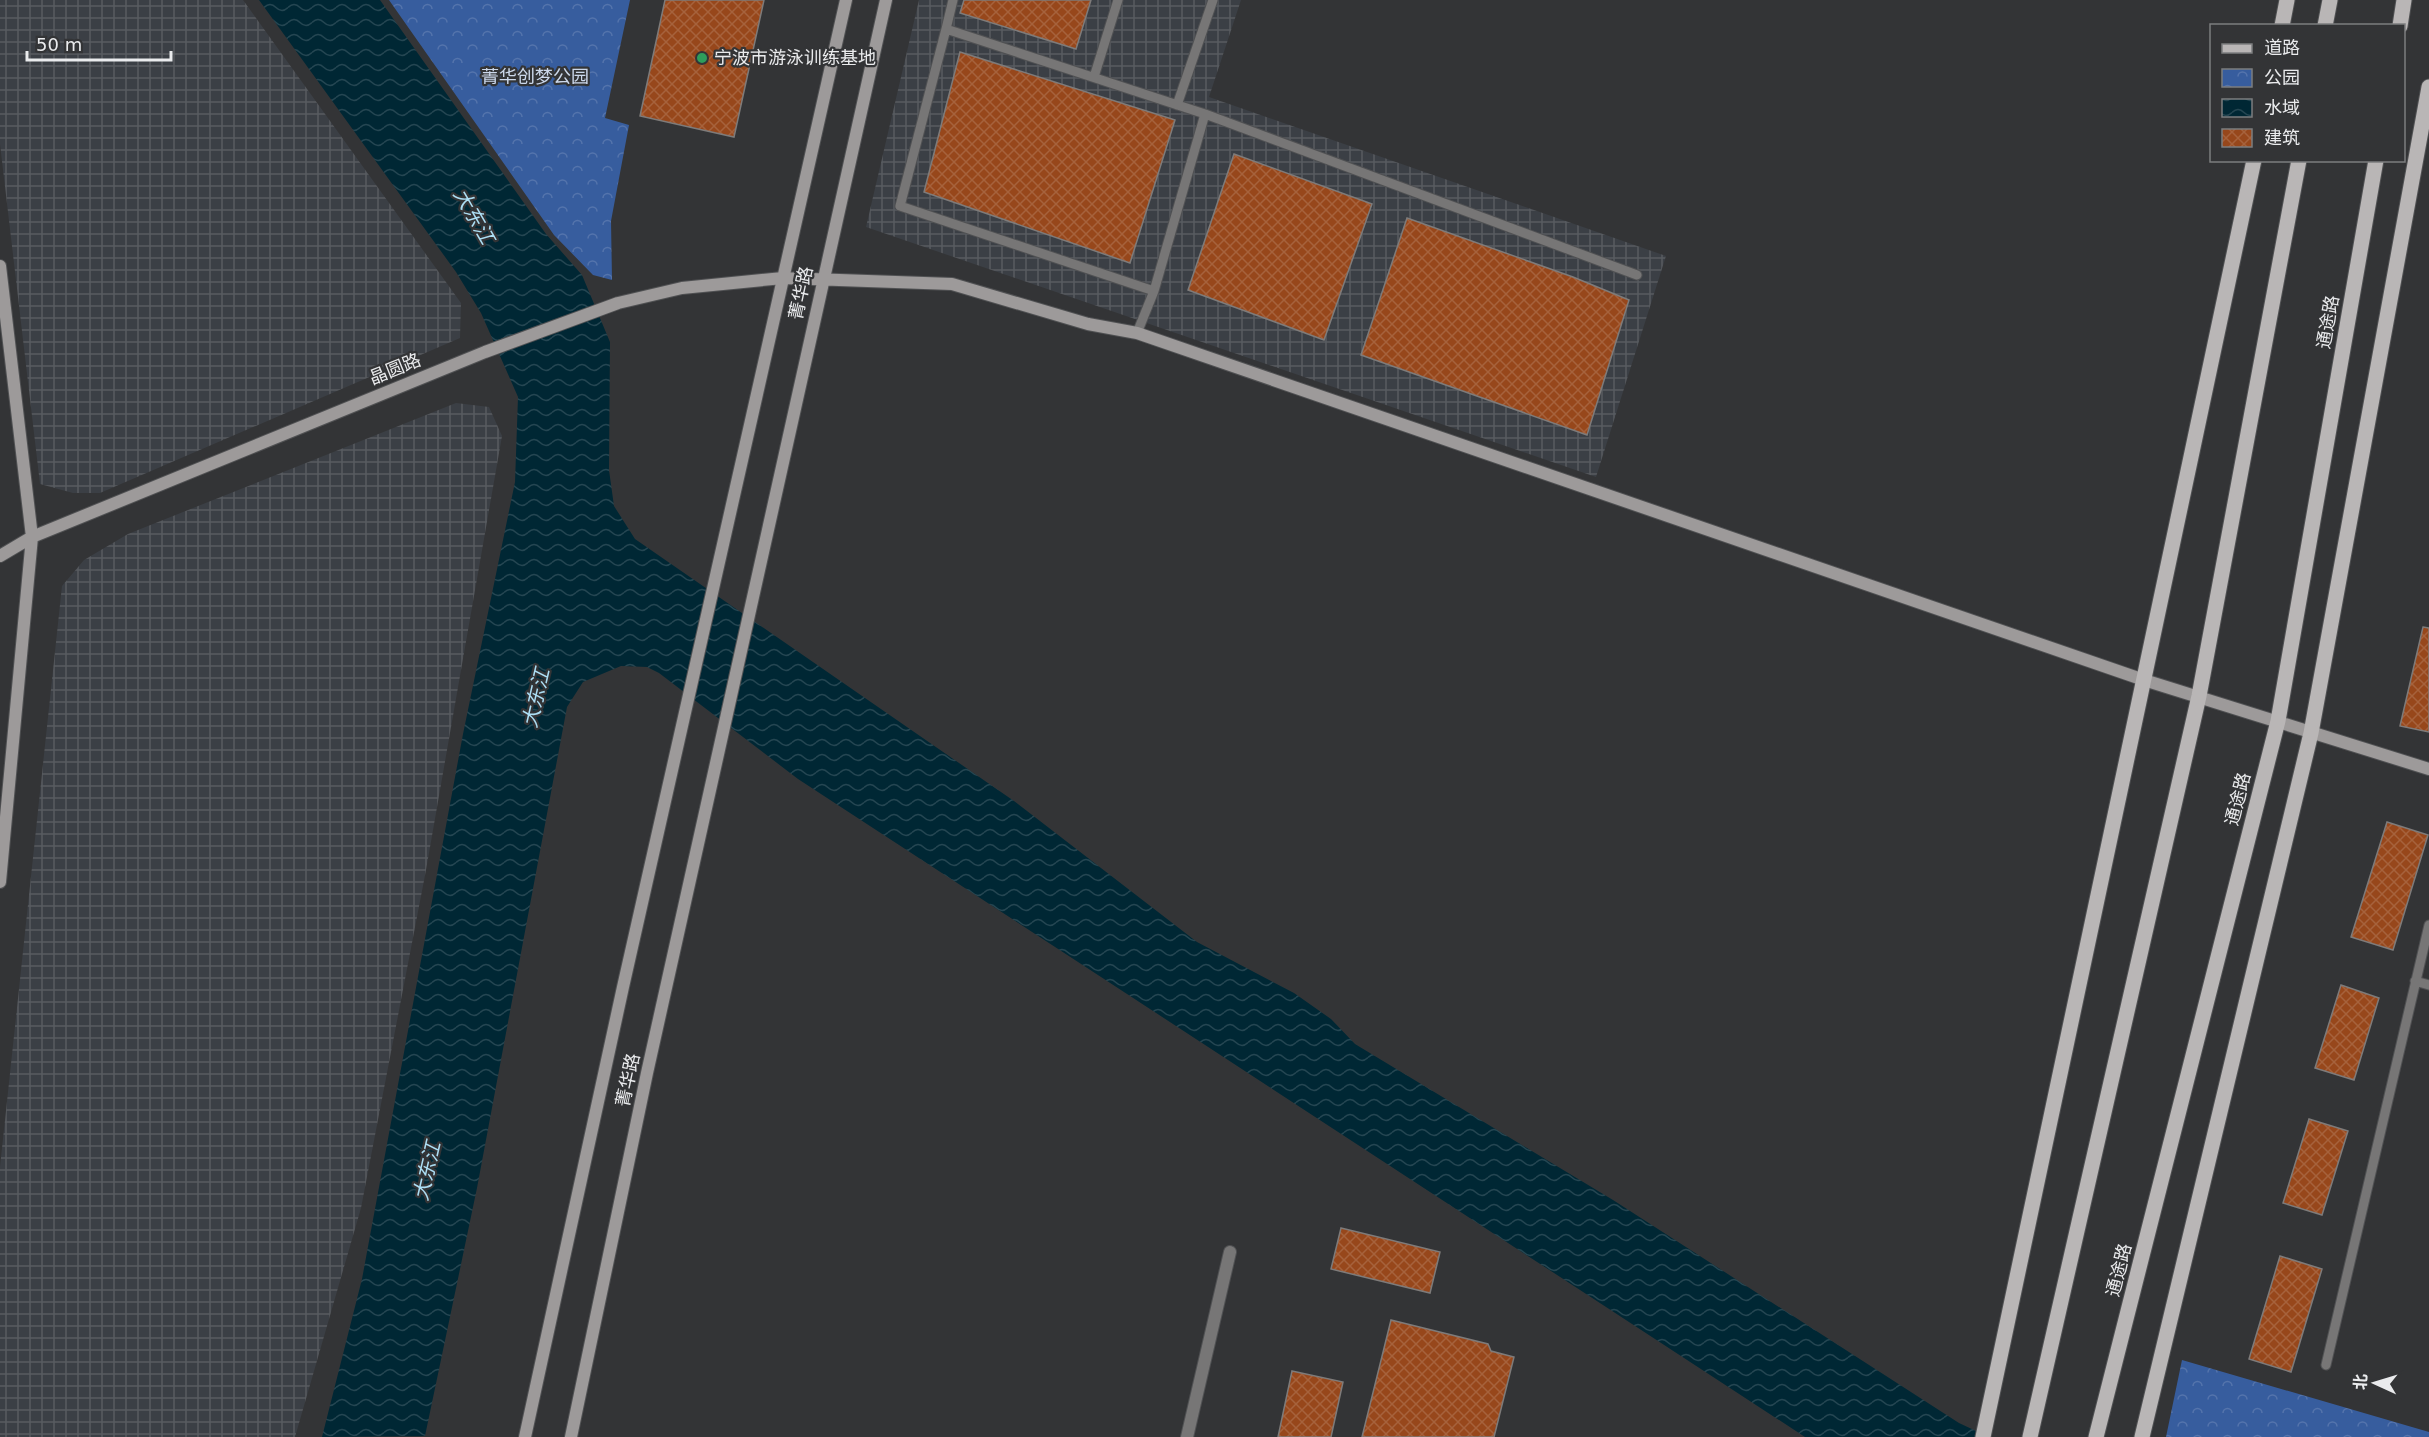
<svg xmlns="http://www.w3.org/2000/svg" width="2429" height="1437" font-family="'DejaVu Sans','Noto Sans SC',sans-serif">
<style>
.industrial{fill:url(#industrial-grid)}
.park{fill:url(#park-crowns)}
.water{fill:url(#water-waves)}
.building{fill:url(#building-cross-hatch);stroke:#7e7b7a;stroke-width:1.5}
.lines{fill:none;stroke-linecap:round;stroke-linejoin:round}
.lane-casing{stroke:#505153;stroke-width:11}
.street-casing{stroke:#505153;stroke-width:14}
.secondary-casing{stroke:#505153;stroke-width:14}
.primary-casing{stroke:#505153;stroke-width:17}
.lane{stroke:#777676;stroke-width:9}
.street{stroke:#777676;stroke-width:12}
.secondary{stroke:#9d9a9a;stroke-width:12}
.primary{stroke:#b9b6b6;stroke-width:15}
.leisure-dot{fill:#2e9e5b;stroke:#333436;stroke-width:2}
.labels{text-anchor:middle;stroke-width:4.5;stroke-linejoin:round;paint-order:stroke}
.poi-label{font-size:18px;fill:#eaebed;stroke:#333436;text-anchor:start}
.park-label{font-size:18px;fill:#ccd8eb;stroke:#333436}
.street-label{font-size:18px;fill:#eaebed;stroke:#333436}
.water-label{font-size:20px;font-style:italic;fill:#acdef4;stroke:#333436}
</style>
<defs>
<pattern id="industrial-grid" width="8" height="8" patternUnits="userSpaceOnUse" patternTransform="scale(1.5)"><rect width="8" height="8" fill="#3b3f45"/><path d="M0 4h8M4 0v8" fill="none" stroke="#585b60"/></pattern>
<pattern id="park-crowns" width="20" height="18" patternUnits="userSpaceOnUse" patternTransform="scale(1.5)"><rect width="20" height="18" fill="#375d9e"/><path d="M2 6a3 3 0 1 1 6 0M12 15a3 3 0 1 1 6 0" fill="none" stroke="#5474ac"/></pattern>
<pattern id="water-waves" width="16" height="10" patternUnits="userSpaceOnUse" patternTransform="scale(1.5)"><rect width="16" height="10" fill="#002734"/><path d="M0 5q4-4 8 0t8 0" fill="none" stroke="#254652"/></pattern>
<pattern id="building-cross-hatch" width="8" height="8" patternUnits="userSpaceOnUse" patternTransform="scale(1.5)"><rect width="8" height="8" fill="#97471b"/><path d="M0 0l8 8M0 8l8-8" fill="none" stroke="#a6623c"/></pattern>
</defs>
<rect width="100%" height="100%" fill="#333436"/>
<path class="industrial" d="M0 0H243L461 303 460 338 100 493H73L40 484 0 144Z
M919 0H1241L1209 97 1666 256 1596 477 866 227Z
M456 403 489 407 502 436 426 870 361 1208 295 1437H0V1167L62 586 84 560 128 534Z"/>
<path class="park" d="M389 0H630L605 118 629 125 611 221 612 280 593 275 554 235Z
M2182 1360 2429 1432V1437H2166Z"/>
<path class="water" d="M259 0H380L546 234 582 275 610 342 609 470 614 506 635 539 1014 801 1197 942 1294 993 1331 1019 1355 1044 1613 1200 1959 1423 1989 1437H1805L798 779 659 673 647 667 621 666 583 682 567 707 477 1188 425 1436 322 1437 362 1279 463 734 515 482 518 397 481 313 456 272Z"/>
<path class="building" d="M665 0H764L734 137 640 116Z
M964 0H1091L1076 49 960 13Z
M960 52 1175 120 1130 263 924 192Z
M1234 154 1372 204 1324 340 1188 290Z
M1407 218 1573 277 1629 300 1587 435 1361 355Z
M2423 627 2429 628V732L2400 726Z
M2387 822 2428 835 2393 950 2351 937Z
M2341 985 2379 998 2354 1080 2315 1068Z
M2309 1119 2348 1131 2322 1215 2283 1203Z
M1341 1228 1440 1252 1430 1293 1331 1269Z
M2280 1256 2322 1269 2291 1372 2249 1359Z
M1391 1320 1488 1344 1491 1351 1514 1357 1494 1437H1362Z
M1292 1371 1343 1382 1331 1437H1278Z"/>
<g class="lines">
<defs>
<path id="lane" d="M953 0 946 29 1205 114 1637 275
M946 29 900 206 1154 291 1205 114
M1094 77 1118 0
M1177 105 1213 0
M1137 333 1154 291
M2415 981 2429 985
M2326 1365 2429 925"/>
<path id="street" d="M1187 1437 1230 1252"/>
<path id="secondary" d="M0 266 32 537 0 882
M0 556 32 537 485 352 618 303 682 288 783 278 952 284 1088 324 1137 333 2144 680 2429 769
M525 1437 623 987 846 0
M571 1437 647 1073 886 0"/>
<path id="primary" d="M2282 26 2287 0
M2325 26 2330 0
M2400 26 2404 0
M1983 1437 2254 160
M2030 1437 2199 696 2299 160
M2096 1437 2278 721 2376 160
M2142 1437 2311 733 2429 87"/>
</defs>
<use href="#lane" class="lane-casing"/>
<use href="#street" class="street-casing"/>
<use href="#secondary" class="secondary-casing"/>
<use href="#primary" class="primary-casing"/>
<use href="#lane" class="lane"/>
<use href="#street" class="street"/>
<use href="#secondary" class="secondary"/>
<use href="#primary" class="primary"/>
</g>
<circle class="leisure-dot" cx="702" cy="58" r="6"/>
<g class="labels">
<g class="poi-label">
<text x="714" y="64">宁波市游泳训练基地</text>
</g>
<g class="park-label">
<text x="535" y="83">菁华创梦公园</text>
</g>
<g class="street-label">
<text transform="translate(801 293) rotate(-78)" y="6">菁华路</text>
<text transform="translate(2328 322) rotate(-80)" y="6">通途路</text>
<text transform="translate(395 369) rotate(-22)" y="6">晶圆路</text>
<text transform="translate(2238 799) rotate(-76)" y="6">通途路</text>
<text transform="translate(628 1080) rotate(-78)" y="6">菁华路</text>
<text transform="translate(2119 1270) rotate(-76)" y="6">通途路</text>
</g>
<g class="water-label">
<text transform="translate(474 216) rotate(60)" y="7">大东江</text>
<text transform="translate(536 698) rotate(-77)" y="7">大东江</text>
<text transform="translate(427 1171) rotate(-77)" y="7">大东江</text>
</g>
</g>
<rect x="2210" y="24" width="195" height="138" fill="#333436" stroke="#7c7d7f" stroke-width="1.5"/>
<rect x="2222" y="44" width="30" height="9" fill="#b9b6b6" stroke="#7c7d7f" stroke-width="1.5"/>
<text x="2264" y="54" font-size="18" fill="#eaebed">道路</text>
<rect x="2222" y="69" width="30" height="18" fill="url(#park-crowns)" stroke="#7c7d7f" stroke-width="1.5"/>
<text x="2264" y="84" font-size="18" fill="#eaebed">公园</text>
<rect x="2222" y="99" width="30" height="18" fill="url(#water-waves)" stroke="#7c7d7f" stroke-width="1.5"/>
<text x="2264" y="114" font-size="18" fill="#eaebed">水域</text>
<rect x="2222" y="129" width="30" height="18" fill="url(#building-cross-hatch)" stroke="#7c7d7f" stroke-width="1.5"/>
<text x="2264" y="144" font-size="18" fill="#eaebed">建筑</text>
<g transform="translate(2375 1383) rotate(274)" stroke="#333436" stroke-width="4.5" paint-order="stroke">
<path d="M0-4.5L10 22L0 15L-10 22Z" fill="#eaebed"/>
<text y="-9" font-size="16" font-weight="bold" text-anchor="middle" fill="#eaebed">北</text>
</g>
<path d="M27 51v9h144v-9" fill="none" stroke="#eaebed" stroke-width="3"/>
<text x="36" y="51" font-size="18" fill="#eaebed" stroke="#333436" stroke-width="4.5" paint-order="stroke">50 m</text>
</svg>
